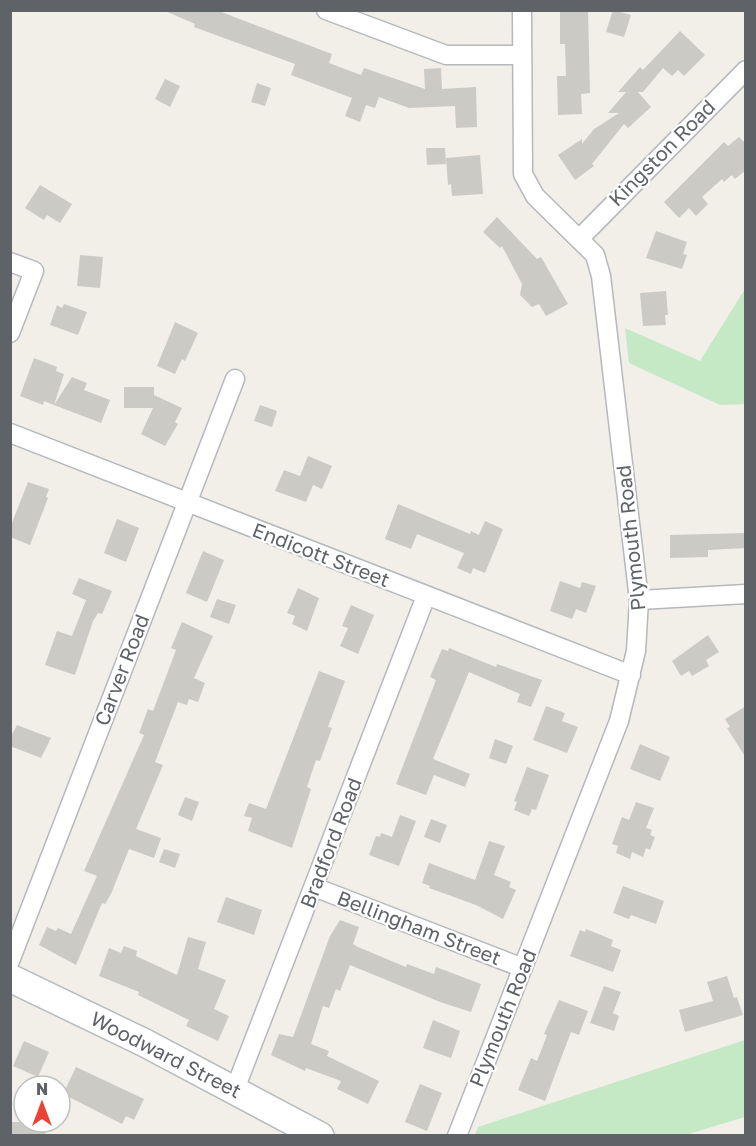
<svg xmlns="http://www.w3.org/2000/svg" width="756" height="1146" font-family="'Golos Text',sans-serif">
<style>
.green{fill:#c5e8c5}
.building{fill:#cccac5}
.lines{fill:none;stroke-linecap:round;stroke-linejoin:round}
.street-casing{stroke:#b5b8bc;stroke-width:21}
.secondary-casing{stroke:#b6babf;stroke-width:30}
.street{stroke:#fff;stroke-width:18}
.secondary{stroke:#fff;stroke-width:27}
.labels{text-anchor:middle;stroke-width:4.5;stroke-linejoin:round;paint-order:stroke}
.street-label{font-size:20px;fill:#5f6368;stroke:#fff}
</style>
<rect width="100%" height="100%" fill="#f1efe8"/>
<path class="green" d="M745 289V404L720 405 629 363 625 328 700 361Z
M745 1040V1117L685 1135H475L478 1127Z"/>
<path class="building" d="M163 10H216L332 54 329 63 361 75 364 68 425 89 424 69 441 68 442 89 476 87 477 127 456 128 455 106 409 108 379 97 375 108 366 105 360 122 345 116 352 98 291 75 295 64 194 27 195 24Z
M560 10H588L590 93 581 94 582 114 558 115 557 76H566L565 44H560Z
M613 10 631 15 624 37 606 32Z
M680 31 705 55 684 76 678 70 672 76 663 68 643 92H638L651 107 628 128 624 124 592 164 594 166 575 180 558 155 582 139V144L594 129 619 113H608L626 92H618L640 67 643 70Z
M165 79 180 86 170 107 155 99Z
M257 83 271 88 265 106 251 102Z
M739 137 746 144V170L735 179 732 175 724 182 722 179 702 197 708 204 696 216 689 208 679 218 664 202 724 142 728 146Z
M426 148H445L446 164 427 165Z
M480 155 483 194 452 196 451 184 448 185 446 158Z
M40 185 72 204 60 223 47 215 44 220 25 208Z
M497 217 537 259 541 257 568 304 546 316 539 304 532 307 520 295 522 284 502 246 500 248 483 232Z
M656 231 687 242 683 254 687 255 682 269 646 258Z
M80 255 103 257 100 288 77 286Z
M666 291 668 315H665L666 325 643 326 640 293Z
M64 304 87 312 78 335 50 325 57 305 62 308Z
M175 322 198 333 185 361 182 359 175 374 157 366Z
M34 358 57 367 56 371 64 374 54 405 44 401 43 405 20 396Z
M72 377 87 383 84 390 110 400 101 423 54 405Z
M124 387H154V395L182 408 175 422 178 424 165 446 141 434 153 408H124Z
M260 405 277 411 272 427 254 421Z
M308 456 332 466 322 489 313 485 306 502 275 491 284 470 300 476Z
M28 482 49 489 46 497 48 498 30 545 10 537V528Z
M398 504 470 534 471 531 479 535 485 521 503 529 485 573 473 568 471 574 457 568 464 553 417 534 411 549 385 539Z
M117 519 139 528 126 562 104 553Z
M746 533V548L708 550V557L670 558V535Z
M203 551 224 560 207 602 186 593Z
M79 578 112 591 102 614 98 613 93 621 75 675 45 665 57 631 72 636 86 600 72 594Z
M560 581 580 588 582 582 596 586 586 613 576 609 572 619 550 611Z
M298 588 319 598 307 631 292 624 295 616 287 613Z
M217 599 236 605 229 624 210 617Z
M351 605 374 615 358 654 340 646 348 628 342 626Z
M182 622 213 636 194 678 205 683 198 702 189 699 187 705 178 702 155 762 163 765 136 829 161 838 154 858 129 849 111 894 105 904 102 903 76 965 39 945 47 927 56 931 58 928 71 934 97 876 84 871 144 735 139 733 148 709 153 711 176 650 171 648Z
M708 635 719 652 706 660 709 666 692 676 689 671 681 676 672 661Z
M449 648 496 667 497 664 542 680 531 707 517 702 520 694 469 672 433 759 470 774 465 787 434 775 426 795 396 784 436 680 430 677 442 649 448 651Z
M319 671 345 681 328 727 332 728 320 761 316 760 307 787 311 789 292 848 248 831 252 818 244 816 249 803 266 809Z
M546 706 565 713 562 721 578 727 567 753 533 740Z
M746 706V758L727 728 730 727 725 719Z
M17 725 51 738 41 758 10 746V738Z
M495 739 513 746 506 764 489 758Z
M640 744 670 757 660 781 630 769Z
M527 767 549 775 536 810 532 809 529 816 514 810 517 802 514 801Z
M185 797 199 802 192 821 178 815Z
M636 802 654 808 646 828 652 830 650 835 655 837 650 850 646 848 643 857 632 852 630 859 616 853 618 846 612 844 622 817 629 820Z
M400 815 416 821 399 866 369 855 376 836 380 837 381 833 392 837Z
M431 819 447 825 440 843 424 837Z
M489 841 505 846 494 875 511 882 509 887 516 890 503 919 476 905 429 888 430 886 422 883 429 863 475 880Z
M164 849 180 854 175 868 159 862Z
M623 886 664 901 656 924 631 915 629 919 613 913Z
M226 897 262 910 254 935 217 922Z
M340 920 359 927 353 944 358 947 406 967 407 964 434 974 436 967 481 984 471 1012 440 1002 350 965 340 991 336 989 329 1008 323 1006 311 1044 329 1051 327 1056 379 1081 368 1104 337 1089 341 1081 306 1068 305 1071 271 1055 279 1034 293 1037 330 936Z
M586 929 613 940 611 946 621 950 613 972 570 956 580 930 585 932Z
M188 937 206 942 198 969 226 980 214 1009 229 1016 218 1041 186 1026 189 1020 138 995 139 992 99 976 109 948 121 953 124 946 137 951 136 956 177 975Z
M727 976 734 998 737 997 743 1015 685 1032 679 1010 713 1001 707 982Z
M604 986 621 992 613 1013 619 1016 614 1031 590 1023Z
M559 1000 588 1011 579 1035 571 1032 545 1101 518 1090 531 1058 537 1061 547 1035 544 1034Z
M433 1020 460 1031 451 1058 423 1048Z
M24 1041 49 1052 38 1077 13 1066Z
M76 1067 144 1099 134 1120 126 1116 122 1124 63 1094Z
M420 1084 442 1093 427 1131 405 1122Z
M10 1122H50L44 1136H10Z"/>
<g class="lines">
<defs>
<path id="street" d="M326 10 446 55H522
M580 238 746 70
M10 262 34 271 10 333
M10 433 631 675
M639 600 746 594
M314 887 523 968
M10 961 235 379
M235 1089 426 596
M457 1136 619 721 636 651 639 600 601 276 595 255 535 196 523 174 522 10"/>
<path id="secondary" d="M10 978 145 1043 320 1136"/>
</defs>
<use href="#street" class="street-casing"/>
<use href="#secondary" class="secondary-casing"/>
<use href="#street" class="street"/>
<use href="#secondary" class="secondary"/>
</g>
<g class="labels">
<g class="street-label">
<text transform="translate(662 153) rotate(-45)" y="7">Kingston Road</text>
<text transform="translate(631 538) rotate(-96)" y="7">Plymouth Road</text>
<text transform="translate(321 555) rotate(21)" y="7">Endicott Street</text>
<text transform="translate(122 670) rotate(-69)" y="7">Carver Road</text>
<text transform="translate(331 843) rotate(-69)" y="7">Bradford Road</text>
<text transform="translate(419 928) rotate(21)" y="7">Bellingham Street</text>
<text transform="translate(503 1018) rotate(-68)" y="7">Plymouth Road</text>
<text transform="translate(166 1055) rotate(27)" y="7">Woodward Street</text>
</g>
</g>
<rect width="756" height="1146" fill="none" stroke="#5f6368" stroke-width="24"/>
<g transform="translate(42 1104)"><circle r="28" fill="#ffffff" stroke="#bfc1c3" stroke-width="1.5"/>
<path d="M0-4.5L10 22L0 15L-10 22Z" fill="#ea4335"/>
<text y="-9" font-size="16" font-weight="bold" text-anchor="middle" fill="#5f6368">N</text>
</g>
</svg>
